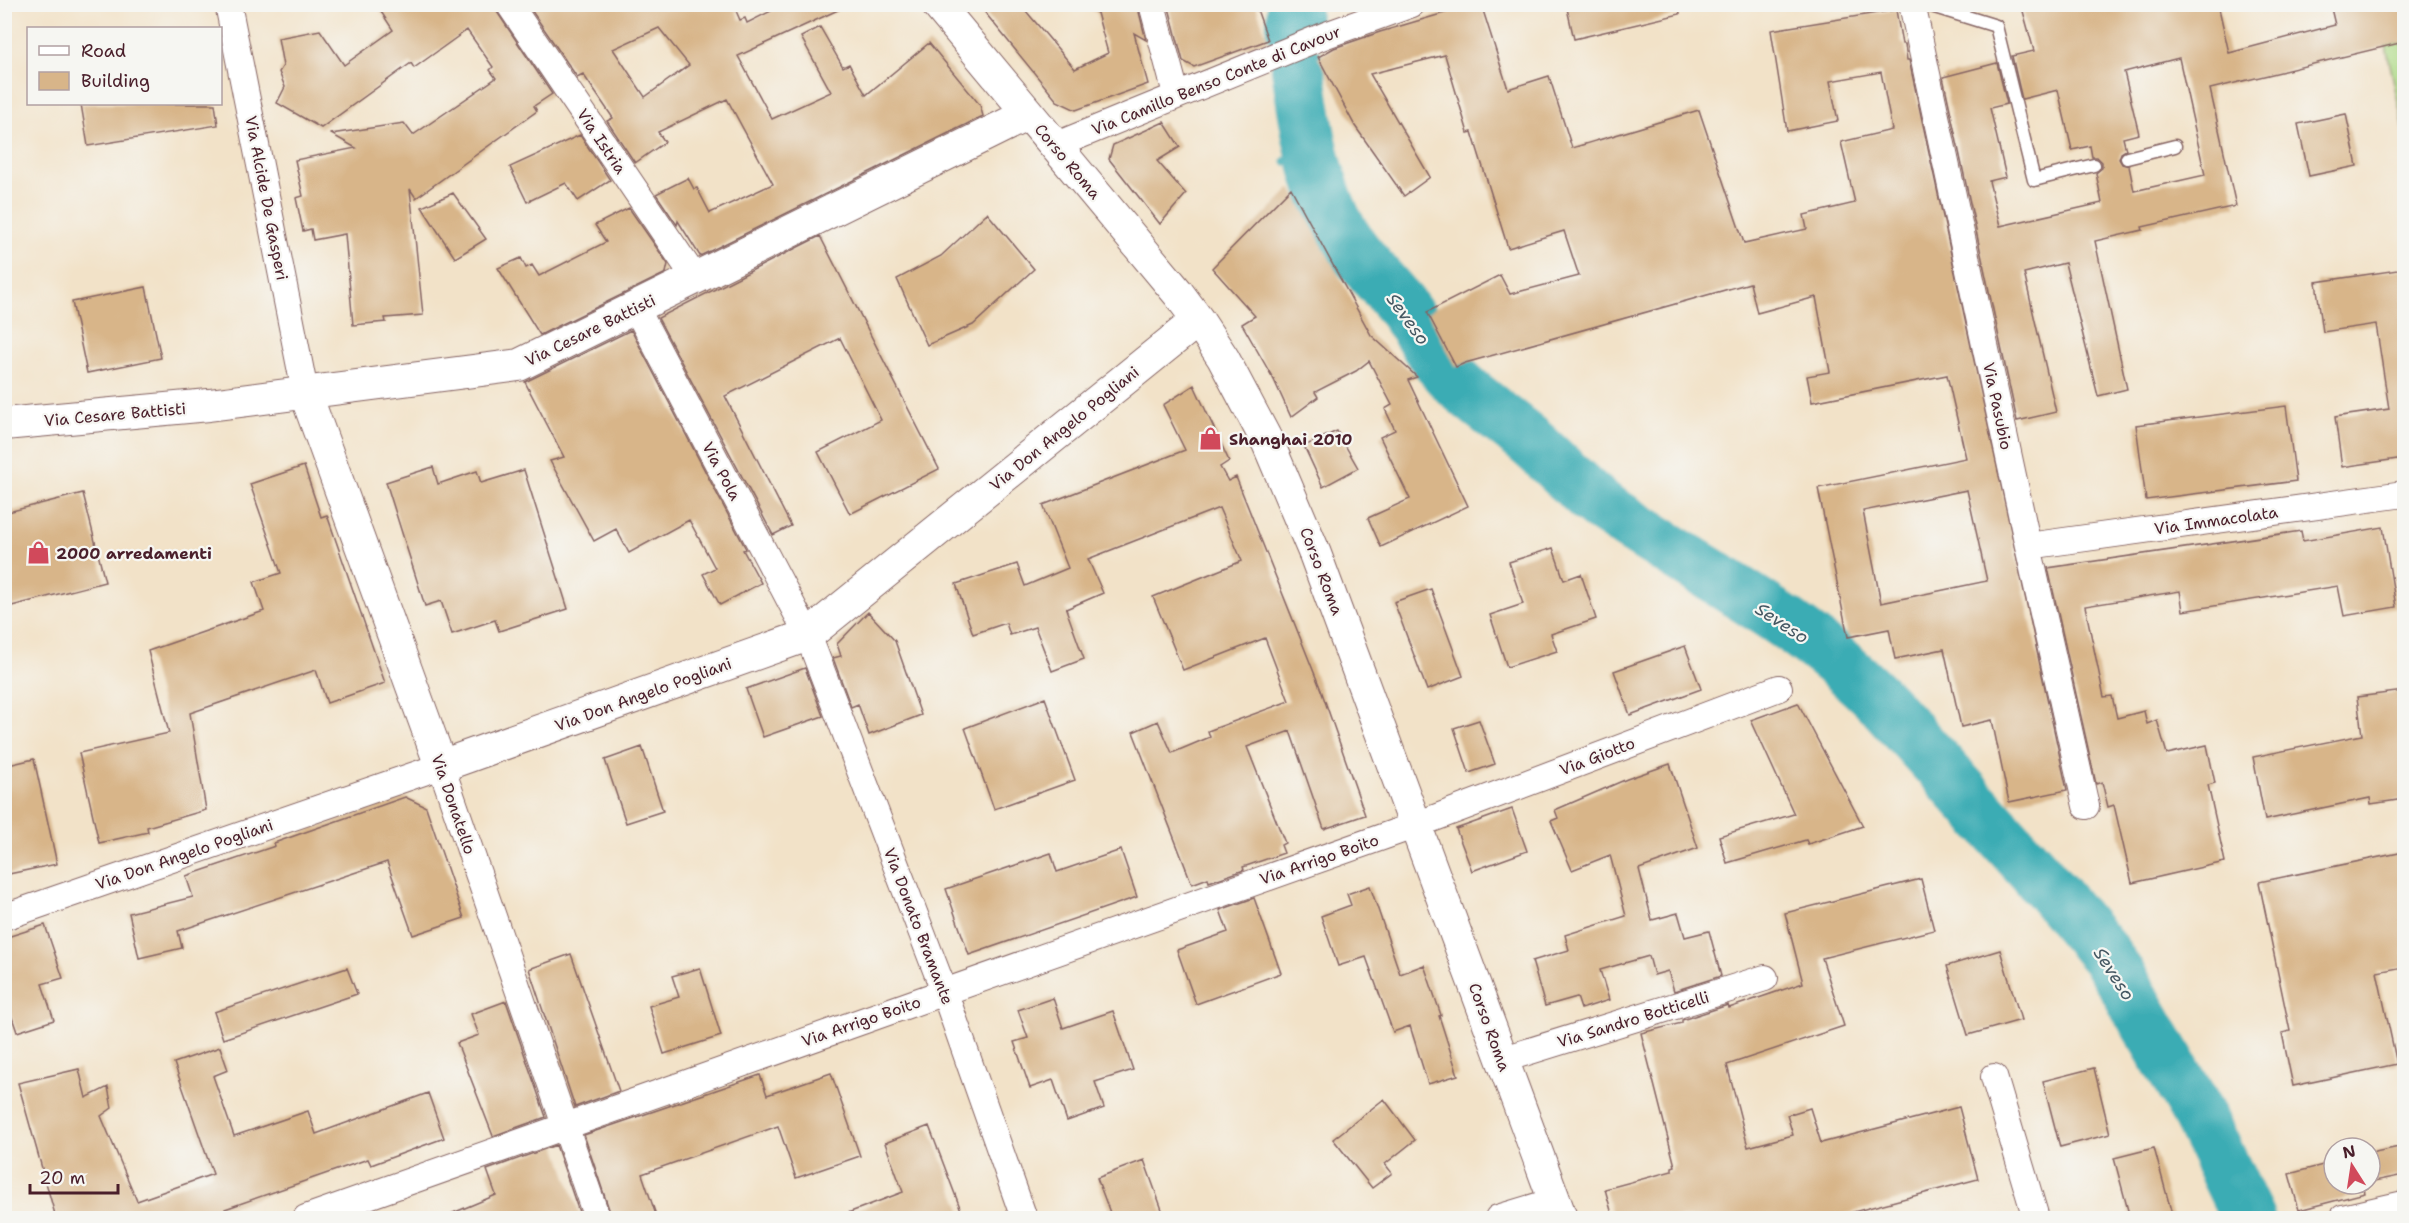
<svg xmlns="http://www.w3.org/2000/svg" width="2409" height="1223" font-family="'Shantell Sans',sans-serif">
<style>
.green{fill:#aeda86;stroke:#7c7c58;stroke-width:1.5}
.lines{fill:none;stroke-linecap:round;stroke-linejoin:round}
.stream{stroke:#3aacb4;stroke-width:9}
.river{stroke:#3aacb4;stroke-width:54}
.building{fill:#d8b589;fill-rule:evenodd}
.service-casing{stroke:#856362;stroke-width:15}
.minor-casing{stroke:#856362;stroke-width:28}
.tertiary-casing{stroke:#856362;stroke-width:34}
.service{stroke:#fff;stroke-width:12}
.minor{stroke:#fff;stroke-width:26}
.tertiary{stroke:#fff;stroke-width:32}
.labels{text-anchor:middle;stroke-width:4.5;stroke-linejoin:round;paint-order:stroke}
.street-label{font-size:16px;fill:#4a1f2b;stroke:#f6f6f2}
.poi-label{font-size:16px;font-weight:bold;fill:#4a1f2b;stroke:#f6f6f2;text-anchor:start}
.water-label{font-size:18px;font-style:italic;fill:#445762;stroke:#f6f6f2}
</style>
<rect width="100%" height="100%" fill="#f6f6f2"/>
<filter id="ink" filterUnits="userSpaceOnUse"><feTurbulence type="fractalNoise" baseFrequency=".0167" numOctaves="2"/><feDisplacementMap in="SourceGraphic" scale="12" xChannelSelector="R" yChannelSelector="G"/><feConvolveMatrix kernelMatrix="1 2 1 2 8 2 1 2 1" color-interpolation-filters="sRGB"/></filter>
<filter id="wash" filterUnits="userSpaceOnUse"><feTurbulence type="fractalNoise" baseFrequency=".008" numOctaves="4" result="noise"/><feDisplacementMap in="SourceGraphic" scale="24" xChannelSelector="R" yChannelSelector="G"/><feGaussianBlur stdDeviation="1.35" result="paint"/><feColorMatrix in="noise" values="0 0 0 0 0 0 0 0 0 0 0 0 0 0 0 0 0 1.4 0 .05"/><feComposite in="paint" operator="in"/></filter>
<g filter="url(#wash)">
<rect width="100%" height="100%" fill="#f2e2c8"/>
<path class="green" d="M2404 42V130L2386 46Z"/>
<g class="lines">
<path class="stream" d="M1286 161 1313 153"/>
<path class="river" d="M1293 28 1294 4
M1298 68C1305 118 1313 172 1334 218 1349 250 1375 274 1397 301 1415 323 1428 350 1447 372 1470 398 1500 416 1527 439 1552 460 1574 485 1601 506 1697 570 1804 622 1885 706L2035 872 2106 956 2123 982 2198 1113 2248 1218"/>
</g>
<g id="blocks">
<path class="building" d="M376 4H494L497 12 552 94 534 106 537 111 416 198 410 189 423 315 385 318 386 322 353 325 345 234 313 240 311 229 303 231 296 198 303 196 295 160 356 148 331 134 404 123 413 135 496 78 490 70 493 67 467 30 414 68 411 63 321 128 277 103 285 87 279 72 283 66 278 38 320 30 344 65 393 30Z
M527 4H733L740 20 745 18 747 23 785 4H851L738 56 772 119 831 92 801 37 820 27 843 67 849 64 866 95 929 43 980 105 983 116 700 256 678 221 677 225 656 194 688 178 694 189 697 188 710 213 773 184 727 99 658 132 665 142 635 163 607 121 613 118 583 74 577 77ZM659 28 689 65 645 97 613 49Z
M978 4H1020L1075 69 1108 53 1097 13 1082 4H1137L1146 40 1134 33 1148 84 1076 110 1057 101Z
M1168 4H1255L1268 40 1194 67 1183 61Z
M1475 4H1481L1508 89 1549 76 1572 148 1699 110 1744 243 1807 229 1804 215 1855 203 1841 142 1892 130 1881 72 1830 81 1838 121 1787 131 1771 30 1896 10 1902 44H1905L1907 60H1909L2067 790 2009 802 1992 720 1961 727 1944 649 1895 659 1889 629 1848 637 1818 488 1966 458 1947 375 1812 402 1807 376 1830 372 1816 297 1757 313 1750 283 1465 363 1456 367 1427 312 1500 275 1510 294 1579 276 1564 231 1508 248 1472 132 1468 133 1445 55 1370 74 1430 177 1404 196 1355 126 1318 57 1334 48 1380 32ZM1967 490 1987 581 1881 603 1863 511Z
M1566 4H1679L1680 14 1574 39Z
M2021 4H2218L2229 53 2335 25 2330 4H2404V42L2210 89 2236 206 2142 227 2143 230 2095 241 2127 389 2098 396 2065 263 2024 273 2056 412 2017 421 1943 77 1997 63 2007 104 1990 108 2006 177 1989 181 2000 226 2102 203 2096 173 2102 168V162L2097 157H2092L2090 146 2072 150 2058 90 2022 99 2012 56 2034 51ZM2179 58 2205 175 2134 191 2129 166 2122 164 2119 159 2121 153 2126 150 2123 138 2139 134 2124 72Z
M81 104H215L218 125 88 146Z
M2346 114 2357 166 2309 176 2298 124Z
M1164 122 1180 147 1157 161 1186 194 1160 224 1109 159 1113 145Z
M580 135 610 180 578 201 566 183 527 202 510 167Z
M1291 188 1371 335 1417 377 1408 380 1468 506 1381 547 1368 518 1410 499 1380 437 1395 430 1385 409 1392 405 1369 361 1356 371 1315 392 1318 397 1291 417 1274 380 1242 324 1255 316 1212 268Z
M453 193 486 239 455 258 422 207Z
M629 208 668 264 666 273 540 335 498 268 521 258 526 268 532 265 539 276 606 242 595 225Z
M987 213 1034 269 973 325 927 345 897 279 941 256Z
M820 236 939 469 850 514 818 452 881 420 840 338 725 396 791 526 773 535 658 318Z
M2404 269V458L2342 467 2335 417 2389 409 2376 324 2323 332 2316 282Z
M146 287 161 358 87 373 72 302Z
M631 330 746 549 743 550 761 583 720 605 703 574 715 568 689 520 629 553 616 529 594 541 550 461 564 457 525 382Z
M1194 385 1229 461 1220 467 1228 481 1236 477 1321 690 1365 815 1324 829 1290 731 1247 747 1285 843 1281 845 1284 853 1243 867 1244 870 1209 882 1208 878 1192 884 1133 732 1158 721 1172 753 1210 737 1208 731 1289 701 1265 638 1183 670 1153 597 1242 561 1219 508 1088 559 1103 593 1066 609 1084 659 1052 671 1035 627 1010 635 1006 623 973 634 956 584 1017 564 1025 586 1068 568 1043 505 1185 450 1163 405Z
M2286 406 2296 481 2146 500 2136 425Z
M1337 431 1358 468 1323 487 1304 446Z
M304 466 321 517 327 515 385 683 327 703 316 670 190 713 206 810 147 827 148 832 99 843 79 753 169 733 148 651 264 611 254 582 281 573 250 484Z
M433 467 438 484 477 471 481 483 524 470 568 609 499 631 495 620 452 634 441 601 425 606 386 482Z
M83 493 105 582 4 608V513Z
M2383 527 2396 607 2344 616 2338 586 2183 611 2180 591 2085 606 2104 697 2112 696 2117 718 2144 711 2147 724 2157 720 2167 754 2207 745 2215 783 2208 785 2225 862 2132 883 2114 805 2108 807 2102 782 2096 784 2048 568 2301 531 2303 541Z
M1553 548 1564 580 1581 574 1596 619 1551 634 1557 651 1507 667 1490 615 1523 604 1509 562Z
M1431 589 1463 676 1427 690 1394 602Z
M868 612 895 641 921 715 869 735 858 704 851 707 833 658 841 656 837 644Z
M1685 646 1701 689 1630 715 1614 671Z
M805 668 823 716 763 737 746 689Z
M2404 691V799L2371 804 2370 798 2265 820 2253 757 2362 735 2357 697Z
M1045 698 1075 780 994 809 965 728Z
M1798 703 1863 826 1808 844 1806 840 1727 863 1719 836 1794 814 1751 720Z
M1479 720 1495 764 1469 773 1454 728Z
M642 747 663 811 626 823 605 760Z
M34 759 57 864 4 875V766Z
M1670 764 1698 848 1639 869 1652 920 1678 913 1685 937 1709 931 1721 976 1674 991 1668 971 1654 975 1649 956 1600 970 1609 1000 1581 1009 1577 997 1545 1006 1532 961 1569 950 1565 935 1626 916 1610 855 1572 870 1551 821 1558 818 1555 810 1627 779Z
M405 797 426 807 464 918 413 935 387 862 178 931 182 948 139 958 129 913 193 897 186 876 275 846 274 843Z
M1512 809 1527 851 1472 871 1456 829Z
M1121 850 1137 897 969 955 946 889 1051 853 1057 872Z
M2404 852V967L2377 972 2397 1064 2293 1086 2282 1033 2290 1031 2259 882Z
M1921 879 1934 930 1822 958 1844 1026 1727 1065 1748 1147 1793 1135 1787 1115 1810 1108 1821 1143 1959 1107 1978 1179 1842 1215 1843 1218H1613L1605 1189 1672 1171V1167L1675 1166 1641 1033 1682 1023V1020L1728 1005 1729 1008 1803 983 1785 913Z
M1370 886 1400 974 1424 965 1441 1015 1439 1016 1458 1075 1428 1084 1410 1026 1393 1032 1366 957 1338 966 1321 916 1351 905 1347 894Z
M1254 898 1281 973 1196 1004 1177 950 1228 932 1220 910Z
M45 925 63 978 42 984 54 1020 17 1032 4 994V938Z
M2000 950 2021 1020 1968 1035 1947 966Z
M571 954 619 1091 575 1107 529 969Z
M347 968 357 994 223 1039 214 1012Z
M700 968 721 1036 664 1054 649 1006 679 997 672 976Z
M1053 998 1063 1028 1113 1011 1133 1070 1095 1082 1104 1108 1067 1121 1053 1080 1030 1088 1014 1042 1028 1038 1018 1010Z
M506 1001 546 1117 493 1136 457 1043 479 1035 471 1014Z
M220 1047 228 1070 213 1076 234 1136 308 1111 316 1134 428 1093 444 1138 371 1165 368 1159 225 1209 228 1218H56L18 1083 79 1069 86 1098 108 1087 112 1108 101 1116 137 1201 213 1174 174 1063Z
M2094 1068 2110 1134 2060 1147 2043 1081Z
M831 1073 860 1156 796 1178 778 1126 642 1174 657 1218H612L584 1135 760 1075 767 1095Z
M1384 1099 1415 1140 1385 1164 1392 1173 1372 1188 1333 1139Z
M929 1126 964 1218H841L840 1216 903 1192 885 1143Z
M556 1145 581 1218H441L496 1195 487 1170Z
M2404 1146V1175L2370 1182V1153Z
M2154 1148 2173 1218H2130L2114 1158Z
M1144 1160 1165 1218H1112L1097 1178Z
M2334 1162V1184H2363L2365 1193 2299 1210 2289 1174Z"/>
</g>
</g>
<g filter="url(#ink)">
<use href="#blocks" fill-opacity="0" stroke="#856362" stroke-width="1.5"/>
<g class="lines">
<defs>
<path id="service" d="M1925 4 1996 26 2034 180 2094 165
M2127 158 2175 146"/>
<path id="minor" d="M228 4 305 392
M509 4 695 278
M1152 4 1176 94
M1912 4 2028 546 2086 806
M1054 146 1326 35 1412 4
M636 308 808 635 944 991 1024 1218
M2028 546 2404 494
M4 917 441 766 597 1218
M1501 1060 1765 978
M1994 1077 2036 1218
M306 1218 1416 825 1779 688
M1498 1218 1554 1201
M2343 1218 2404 1204"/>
<path id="tertiary" d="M937 4 1178 293 1198 320 1223 358 1268 443 1315 554 1561 1218
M305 392 441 766 808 635 1198 320
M4 424 209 405 519 365 1028 114"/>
</defs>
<use href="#service" class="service-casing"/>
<use href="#minor" class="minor-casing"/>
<use href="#tertiary" class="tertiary-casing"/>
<use href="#service" class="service"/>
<use href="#minor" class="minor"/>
<use href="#tertiary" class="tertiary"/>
</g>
</g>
<defs>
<symbol id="shop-bare" viewBox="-9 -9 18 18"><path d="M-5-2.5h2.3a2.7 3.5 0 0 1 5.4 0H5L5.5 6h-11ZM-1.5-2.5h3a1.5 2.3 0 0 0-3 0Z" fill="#d1495b" stroke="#f6f6f2" stroke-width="2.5" paint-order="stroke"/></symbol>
</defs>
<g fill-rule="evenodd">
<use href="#shop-bare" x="1194" y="422" width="33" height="33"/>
<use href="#shop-bare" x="22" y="536" width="33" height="33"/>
</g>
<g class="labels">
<g class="street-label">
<text transform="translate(1216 80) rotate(-22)" y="6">Via Camillo Benso Conte di Cavour</text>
<text transform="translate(602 141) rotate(56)" y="6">Via Istria</text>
<text transform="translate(1068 161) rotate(50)" y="6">Corso Roma</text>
<text transform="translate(267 198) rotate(79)" y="6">Via Alcide De Gasperi</text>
<text transform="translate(590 330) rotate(-26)" y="6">Via Cesare Battisti</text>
<text transform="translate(1998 406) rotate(78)" y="6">Via Pasubio</text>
<text transform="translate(115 414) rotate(-5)" y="6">Via Cesare Battisti</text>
<text transform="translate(1064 428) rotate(-39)" y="6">Via Don Angelo Pogliani</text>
<text transform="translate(722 471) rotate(62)" y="6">Via Pola</text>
<text transform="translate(2216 520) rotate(-8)" y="6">Via Immacolata</text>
<text transform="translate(1322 571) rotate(69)" y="6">Corso Roma</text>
<text transform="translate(643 694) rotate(-20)" y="6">Via Don Angelo Pogliani</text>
<text transform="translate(1597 756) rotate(-21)" y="6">Via Giotto</text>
<text transform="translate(454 804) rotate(71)" y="6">Via Donatello</text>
<text transform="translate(184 854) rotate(-19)" y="6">Via Don Angelo Pogliani</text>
<text transform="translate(1319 859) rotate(-19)" y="6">Via Arrigo Boito</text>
<text transform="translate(919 926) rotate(69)" y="6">Via Donato Bramante</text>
<text transform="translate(1633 1019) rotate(-17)" y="6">Via Sandro Botticelli</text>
<text transform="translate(861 1021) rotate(-19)" y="6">Via Arrigo Boito</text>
<text transform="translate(1490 1027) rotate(70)" y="6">Corso Roma</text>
</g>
<g class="poi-label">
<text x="1229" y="445">Shanghai 2010</text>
<text x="56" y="559">2000 arredamenti</text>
</g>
<g class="water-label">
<text transform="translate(1408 319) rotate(54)" y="6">Seveso</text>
<text transform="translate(1782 623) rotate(33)" y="6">Seveso</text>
<text transform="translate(2114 974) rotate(57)" y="6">Seveso</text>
</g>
</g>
<rect width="2409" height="1223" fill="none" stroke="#f6f6f2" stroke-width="24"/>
<rect x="27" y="27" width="195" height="78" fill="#f6f6f2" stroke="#b1a0a2" stroke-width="1.5"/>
<rect x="39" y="46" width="30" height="9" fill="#ffffff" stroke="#b1a0a2" stroke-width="1.5"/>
<text x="81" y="57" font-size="18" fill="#4a1f2b">Road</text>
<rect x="39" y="72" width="30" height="18" fill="#d8b589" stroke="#b1a0a2" stroke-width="1.5"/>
<text x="81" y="87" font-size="18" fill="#4a1f2b">Building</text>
<g transform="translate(2352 1166) rotate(348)"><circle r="28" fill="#f6f6f2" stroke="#b1a0a2" stroke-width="1.5"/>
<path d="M0-4.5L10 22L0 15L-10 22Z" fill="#d1495b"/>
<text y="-9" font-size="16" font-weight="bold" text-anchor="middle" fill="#4a1f2b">N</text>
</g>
<path d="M30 1184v9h88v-9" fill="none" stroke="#4a1f2b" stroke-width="3"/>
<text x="39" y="1184" font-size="18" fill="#4a1f2b" stroke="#f6f6f2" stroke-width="4.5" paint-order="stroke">20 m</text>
</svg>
